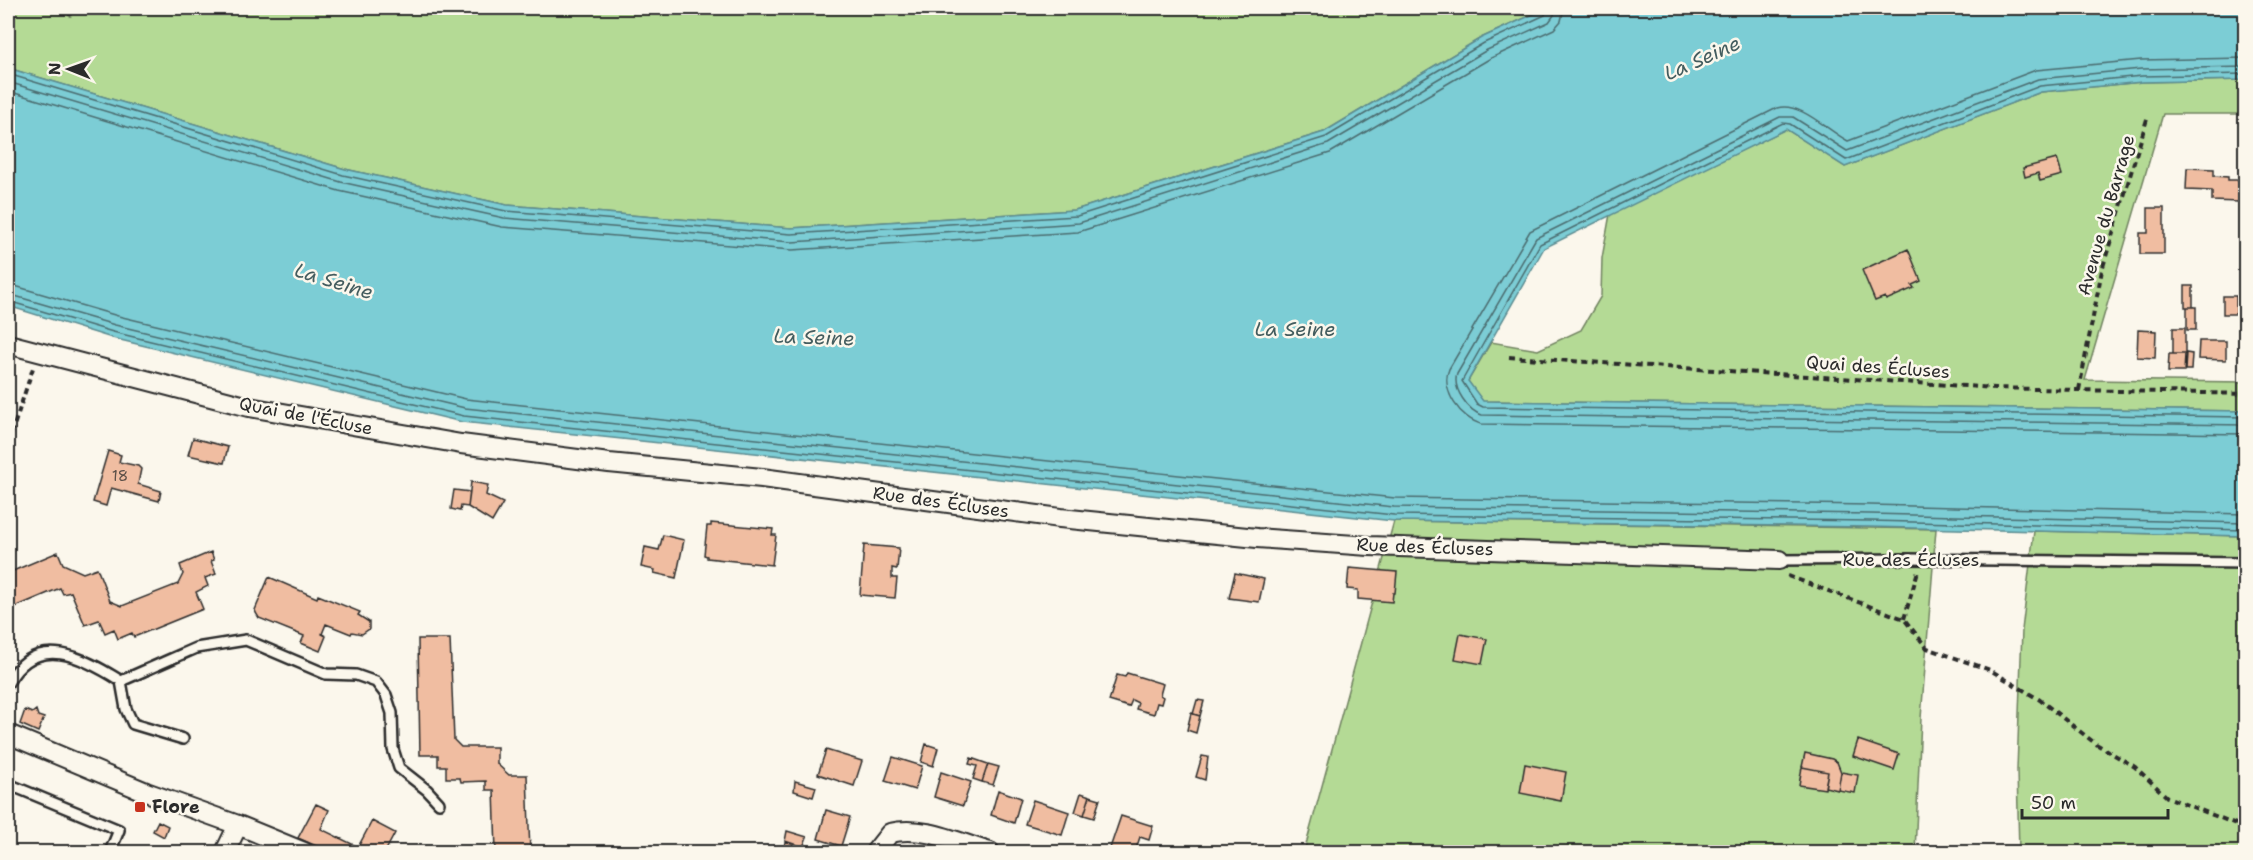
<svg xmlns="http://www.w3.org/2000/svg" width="2253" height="860" font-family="'Shantell Sans',sans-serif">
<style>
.green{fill:#b4da95;stroke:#708260;stroke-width:1.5}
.water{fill:#7ccdd5;stroke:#5c8c91;stroke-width:1.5}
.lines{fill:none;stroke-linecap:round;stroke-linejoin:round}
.shore{stroke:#4b6c6f;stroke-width:1.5}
.building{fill:#f0bda1;stroke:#2b2b2b;stroke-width:1.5}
.service-casing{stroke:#2b2b2b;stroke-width:14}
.minor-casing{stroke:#2b2b2b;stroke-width:22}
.path{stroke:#2b2b2b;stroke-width:4;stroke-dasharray:6 4.5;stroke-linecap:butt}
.service{stroke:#fbf7ec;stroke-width:9}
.minor{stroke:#fbf7ec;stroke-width:18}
.poi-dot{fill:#c8321e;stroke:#fbf7ec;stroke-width:2}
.labels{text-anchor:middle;stroke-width:5;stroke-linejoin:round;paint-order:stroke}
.number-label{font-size:15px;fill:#5c5048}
.street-label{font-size:18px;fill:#2b2b2b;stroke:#fbf7ec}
.poi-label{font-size:18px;font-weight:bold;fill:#2b2b2b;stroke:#fbf7ec;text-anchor:start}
.water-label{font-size:20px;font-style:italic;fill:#435c5e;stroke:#fbf7ec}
</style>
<rect width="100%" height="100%" fill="#fbf7ec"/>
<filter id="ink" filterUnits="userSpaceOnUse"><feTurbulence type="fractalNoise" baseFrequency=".0167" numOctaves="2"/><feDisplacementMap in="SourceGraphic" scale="12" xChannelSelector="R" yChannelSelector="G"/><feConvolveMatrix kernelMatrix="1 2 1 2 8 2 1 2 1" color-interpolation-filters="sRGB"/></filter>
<g filter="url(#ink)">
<path class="green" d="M8 8H1547L1481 38 1324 132 1075 210 791 228 507 205 345 169 8 68Z
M2245 80V114H2163L2085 380 2245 382V411L1482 401 1468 381 1491 342 1538 350 1581 330 1601 296 1602 258 1610 214 1786 129 1845 167 2041 92 2142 82Z
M1394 521 1936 529 1921 718 1915 852H1304Z
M2034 531 2245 536V852H2019L2017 770 2022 630Z"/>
<path class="water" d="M1547 8H2245V80L2142 82 2041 92 1845 167 1786 129 1544 248 1468 381 1483 401 2245 411V536L1870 527 1394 521 462 422 112 338 8 306V68L345 169 507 205 791 228 1075 210 1324 132 1481 38Z"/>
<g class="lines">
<path class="shore" d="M2246 58 2141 60 2036 70 1848 141C1828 131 1800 101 1777 108L1530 231 1449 369C1440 390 1461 420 1482 424L2246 434
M2246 67 2141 69 2038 79 1847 151 1793 117H1780L1536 238 1457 374C1452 388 1468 411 1482 415L2246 425
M8 74 343 175 506 211 791 234 1077 216 1326 137 1484 43 1545 15 1548 8
M2246 74 2142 76 2040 86 1846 160 1790 124 1783 123 1540 244 1462 381 1477 404 1483 407 2246 417
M8 82 341 182 504 218 792 242 1079 223 1328 144 1487 50 1549 22 1554 15 1555 8
M8 91 339 191 502 227 792 250 1078 232 1330 153 1491 58 1554 29 1561 21 1564 8
M8 284 118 316 466 399 1395 498 1870 505 2246 514
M8 294 115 325 465 408 1394 507 1870 514 2246 523
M8 301 113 332 464 416 1394 515 1870 521 2246 530"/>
</g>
<path class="building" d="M2057 159 2062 175 2040 181 2038 173 2025 177 2023 168Z
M2187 168 2214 169V176L2228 177V180H2240L2239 202 2212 201V191L2186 190Z
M2148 208H2164V254H2140V233H2148Z
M1908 249 1921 281 1912 285 1914 288 1886 300 1885 297 1875 301 1862 270Z
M2185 286H2193V307H2185Z
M2223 296H2236V314H2223Z
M2187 307H2196V330H2187Z
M2173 328H2185V354H2173Z
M2138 330 2156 331 2155 358 2137 357Z
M2199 341H2226V360L2198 359Z
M2186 353 2192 354 2191 370H2185Z
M2169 354H2185L2184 372H2168Z
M193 438 228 447 224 463 188 455Z
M108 451 121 455 119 462 138 466 141 469 138 484 161 491 159 501 111 488 106 506 93 502Z
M471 482 488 485 486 495 503 503 492 522 468 507Z
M454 490 470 492 468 507 461 506 460 511 451 509Z
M711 523 773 529 772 535H776L772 565 707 558V556L704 555 707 526H711Z
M663 535 684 540 676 578 654 573 655 570 641 567 645 547 659 550Z
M864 545 899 548 897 569 892 568V578H897L895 598 860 595Z
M58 552 63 564 83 573 97 568 110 601 122 606 178 584 183 574 180 565 211 552 214 560 211 561 216 574 205 578 208 586 196 592 203 609 134 637 132 633 118 639 114 629 105 633 99 620 85 625 71 592 63 594 60 588 8 610V573Z
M1349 568 1397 572 1395 593H1393L1392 602 1358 599V590L1347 589Z
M1235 573 1264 579 1259 602 1229 598Z
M269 577 317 598 318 595 360 612 358 615 369 622V629L362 634 352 632 351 634 326 624 322 634 326 636 320 651 301 643 304 636 259 618 256 613 255 610Z
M1460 634 1487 639 1482 664 1455 659Z
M418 639H450L454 740 461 747H497V764L509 775H527L530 852H496L494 790H486V781L461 782 460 778H446V766H438V755H420Z
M1127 673 1163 684 1160 695 1163 697 1161 704 1157 703 1154 714 1136 709 1138 703 1132 700 1129 707 1109 701 1117 675 1125 677Z
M1197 700 1204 701 1200 716 1193 714Z
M25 710 32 713 36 710 38 716 44 718 38 732 20 724Z
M1191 713 1200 716 1196 733 1187 730Z
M1858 740 1899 754 1894 770 1853 756Z
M926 744 938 748 933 766 921 762Z
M826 750 862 761 854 786 818 774Z
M1805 753 1832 759 1837 762 1841 772 1838 790 1825 787 1828 772 1802 767Z
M1202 756 1208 757 1205 780 1196 777Z
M893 757 922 766 915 790 885 781Z
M971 758 988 764 982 782 973 779 977 766 969 764Z
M988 764 999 767 993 785 982 782Z
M1525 764 1566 772 1561 801 1520 793Z
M1802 767 1828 772 1825 789 1799 785Z
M941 772 971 782 963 806 934 797Z
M1841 772 1858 775 1855 793 1838 790Z
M795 781 816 787 813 797 794 791Z
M998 790 1021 798 1014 823 991 815Z
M1081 793 1090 796 1084 815 1075 812Z
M1090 796 1100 799 1094 818 1084 815Z
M1033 800 1069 812 1062 835 1025 824Z
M316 804 329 810 321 829 358 847 372 821 395 833 385 852 372 849 370 852H330L298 838Z
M826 810 850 817 841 846 818 839Z
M1121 816 1153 826 1149 840 1140 837 1135 852 1109 851Z
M158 821 168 826 164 837 153 831Z
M787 831 807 837 803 847 785 841Z
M785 841 803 847 802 852 784 851Z"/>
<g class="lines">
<defs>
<path id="service" d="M1779 560 1907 559 2246 563
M121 681 196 648 246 640 326 674 356 675 376 682 386 695 392 713 393 749 399 768 427 790 439 803
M8 683C36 632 83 657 121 681L126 709 133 724 183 739
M8 784 119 830 110 852"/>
<path id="minor" d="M8 344 249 407 461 444 609 463 762 478 1060 518 1257 538 1369 546 1779 560
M8 734 146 792 238 825 304 852
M225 852 238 825
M875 852 890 833C923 825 959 843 990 852"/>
</defs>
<use href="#service" class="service-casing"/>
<use href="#minor" class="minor-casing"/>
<path class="path" d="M66 8 69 17 72 8
M1509 357 1996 388 2246 394
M2079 390 2102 270 2147 119
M8 444 33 368
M1788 576 1904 619 1927 648 1990 670 2040 700 2096 744 2135 767 2167 797 2246 828
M1904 619 1918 571"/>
<use href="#service" class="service"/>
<use href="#minor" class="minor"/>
</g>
</g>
<rect class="poi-dot" x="134" y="801" width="12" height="12" rx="3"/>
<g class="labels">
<g class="number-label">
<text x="120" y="481">18</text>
</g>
<g class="street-label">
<text transform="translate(2106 215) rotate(-74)" y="6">Avenue du Barrage</text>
<text transform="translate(1878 367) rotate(4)" y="6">Quai des Écluses</text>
<text transform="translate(306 416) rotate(11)" y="6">Quai de l'Écluse</text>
<text transform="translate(941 502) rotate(8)" y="6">Rue des Écluses</text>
<text transform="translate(1425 547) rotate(2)" y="6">Rue des Écluses</text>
<text x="1911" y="566">Rue des Écluses</text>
</g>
<g class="poi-label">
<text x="152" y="813">Flore</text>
</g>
<g class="water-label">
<text transform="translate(1702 58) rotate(-24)" y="7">La Seine</text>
<text transform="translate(334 281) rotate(17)" y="7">La Seine</text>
<text x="1295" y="336">La Seine</text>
<text transform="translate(814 337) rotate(2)" y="7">La Seine</text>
</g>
</g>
<rect width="2253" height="860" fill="none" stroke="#fbf7ec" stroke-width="30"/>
<rect x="15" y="15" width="2223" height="830" fill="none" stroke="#2b2b2b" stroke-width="2" filter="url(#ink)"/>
<g transform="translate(69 69) rotate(271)" stroke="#fbf7ec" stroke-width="4.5" paint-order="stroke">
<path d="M0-4.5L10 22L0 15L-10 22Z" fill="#2b2b2b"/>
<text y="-9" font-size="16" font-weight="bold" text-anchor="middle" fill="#2b2b2b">N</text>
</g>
<path d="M2022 809v9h146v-9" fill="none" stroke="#2b2b2b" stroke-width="3"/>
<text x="2031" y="809" font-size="18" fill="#2b2b2b" stroke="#fbf7ec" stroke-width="4.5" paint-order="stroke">50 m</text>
</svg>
